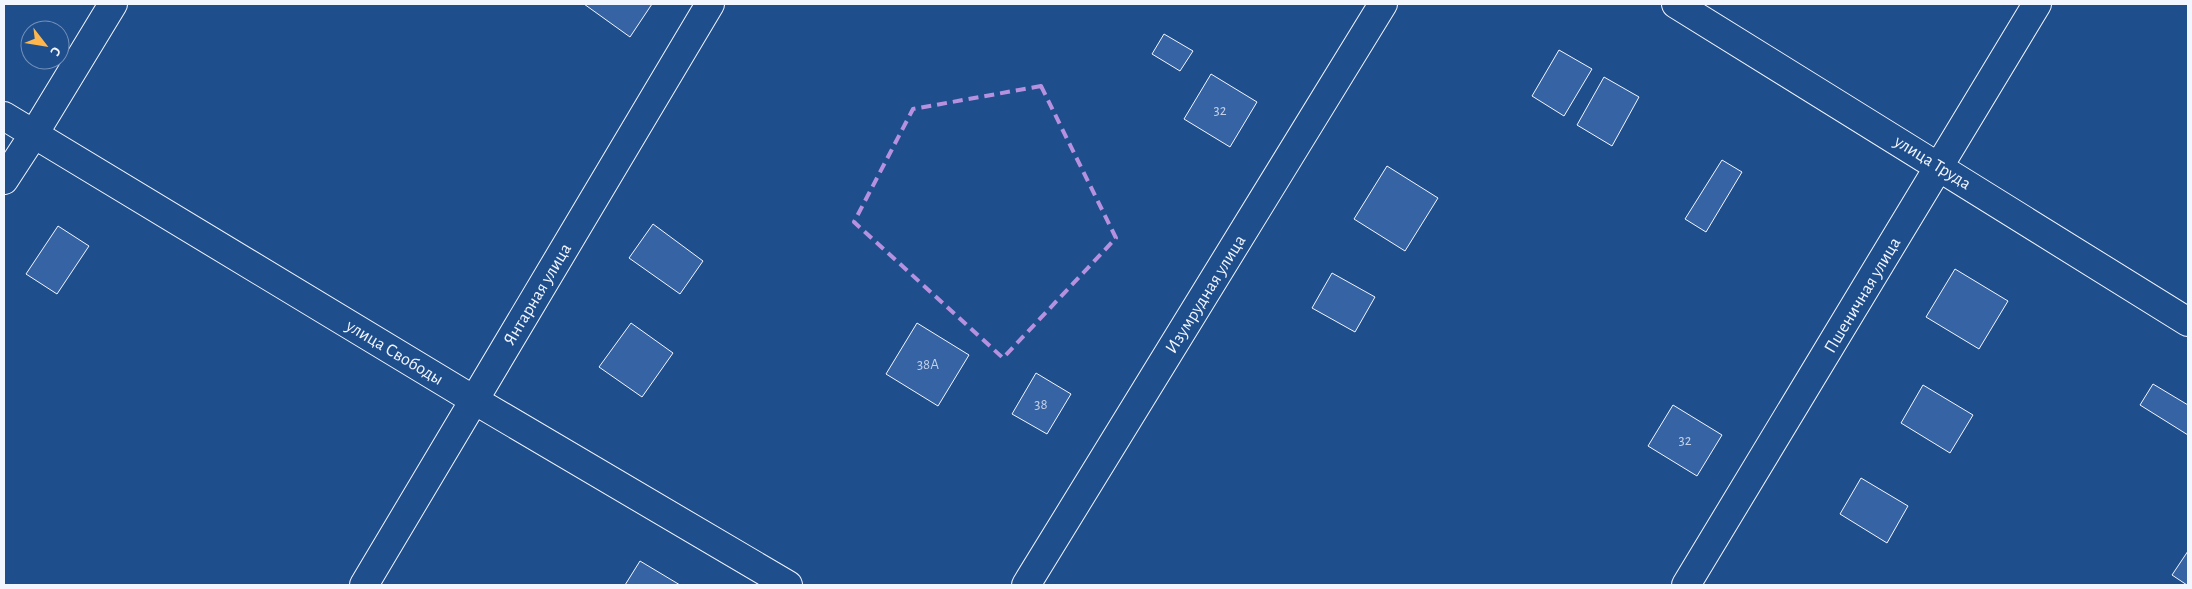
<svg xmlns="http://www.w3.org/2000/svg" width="2192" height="589" font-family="'Alegreya Sans',sans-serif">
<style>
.building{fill:#3563a3;stroke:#f2f6ff}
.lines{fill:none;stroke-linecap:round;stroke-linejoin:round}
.street-casing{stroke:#f2f6ff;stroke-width:30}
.street{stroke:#1f4e8c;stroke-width:28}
.marked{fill:none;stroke:#b691df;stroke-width:4;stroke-dasharray:10 6;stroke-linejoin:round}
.labels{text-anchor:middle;stroke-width:4;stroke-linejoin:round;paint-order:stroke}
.number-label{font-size:15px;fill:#c3d1e8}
.street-label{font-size:18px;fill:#f2f6ff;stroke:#1f4e8c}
</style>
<rect width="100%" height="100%" fill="#1f4e8c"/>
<path class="building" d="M584 4H652L630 37Z
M1164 34 1193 51 1180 71 1152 54Z
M1559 50 1592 69 1564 116 1532 96Z
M1211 74 1257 102 1230 147 1184 119Z
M1604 77 1639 97 1612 146 1577 125Z
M1722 160 1742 172 1706 232 1685 219Z
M1387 166 1438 198 1405 251 1354 219Z
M653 224 703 261 680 294 629 258Z
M58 226 89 246 57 294 26 274Z
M1955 269 2008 301 1979 349 1926 317Z
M1332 273 1375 297 1355 332 1312 308Z
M631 323 673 353 642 397 599 367Z
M917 323 969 355 938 406 886 374Z
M1036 373 1071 394 1047 434 1012 414Z
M2153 384 2188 405V435L2140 405Z
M1923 385 1973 415 1950 453 1901 423Z
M1673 405 1722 435 1697 476 1648 446Z
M1861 478 1908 506 1887 543 1840 514Z
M2188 551V585H2187L2172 575Z
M640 561 680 585H625Z"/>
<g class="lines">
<defs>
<path id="street" d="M1676 4 2188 322
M4 116 474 400 788 585
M4 180 34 134 113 4
M364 585 710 4
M1026 585 1383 4
M1686 585 2037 4"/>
</defs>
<use href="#street" class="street-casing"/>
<use href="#street" class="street"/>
</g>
<path class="marked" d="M1041 86 1116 238 1003 358 854 222 913 109Z"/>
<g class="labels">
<g class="number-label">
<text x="1220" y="115">32</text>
<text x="928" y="369">38А</text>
<text x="1041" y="409">38</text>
<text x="1685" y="445">32</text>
</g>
<g class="street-label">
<text transform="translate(1933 162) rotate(32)" y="6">улица Труда</text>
<text transform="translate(537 294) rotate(-59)" y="6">Янтарная улица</text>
<text transform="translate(1205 294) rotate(-58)" y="6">Изумрудная улица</text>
<text transform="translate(1862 295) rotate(-59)" y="6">Пшеничная улица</text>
<text transform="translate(395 352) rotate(31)" y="6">улица Свободы</text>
</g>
</g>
<rect width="2192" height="589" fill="none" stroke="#f2f6ff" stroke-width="10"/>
<g transform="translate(45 45) rotate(121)"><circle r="24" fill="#1f4e8c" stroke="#7391ba"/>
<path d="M0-4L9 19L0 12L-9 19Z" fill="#ffb74d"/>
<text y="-8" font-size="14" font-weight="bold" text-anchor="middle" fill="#f2f6ff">С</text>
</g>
</svg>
